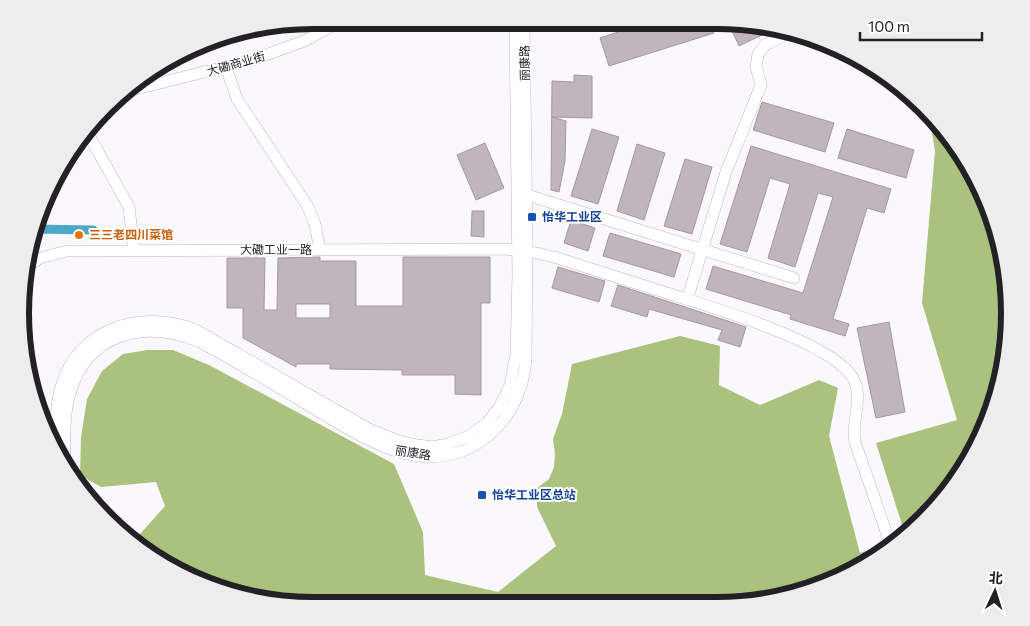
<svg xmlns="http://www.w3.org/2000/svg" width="1030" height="626" font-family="Commissioner,'Noto Sans SC',sans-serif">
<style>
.forest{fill:#aac27e}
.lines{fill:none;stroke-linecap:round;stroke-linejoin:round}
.canal{stroke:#4da8c5;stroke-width:9}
.building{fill:#c1b5bd;stroke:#a498a0;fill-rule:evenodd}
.minor-casing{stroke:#bcb7c4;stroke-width:12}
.minor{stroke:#fff;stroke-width:11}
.transit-dot{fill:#1a4fb4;stroke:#fff;stroke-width:2}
.food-dot{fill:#e8710a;stroke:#fff;stroke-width:2}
.labels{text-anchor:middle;stroke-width:4;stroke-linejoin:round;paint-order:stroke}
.street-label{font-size:12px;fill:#232126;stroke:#fff}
.transit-label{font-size:12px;font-weight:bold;fill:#164399;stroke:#fff;text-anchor:start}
.food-label{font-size:12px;font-weight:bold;fill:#c56008;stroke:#fff;text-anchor:start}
.rim{fill:none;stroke:#232126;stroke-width:6}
</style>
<rect width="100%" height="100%" fill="#faf8fd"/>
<path class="forest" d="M930 120 971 166 1007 274 1000 389 950 491 904 531 876 443 957 420 922 303 935 151Z
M680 336 720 346 719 385 760 405 819 380 838 388 829 436 860 553 890 543 863 567 793 596 736 605 275 604 201 584 135 546 132 543 165 506 156 482 101 487 80 475 81 437 87 399 102 371 123 354 147 350H173L209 365 394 464 423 532 425 575 498 592 556 546 537 507V488L549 479 554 467 555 454 553 439 562 414 572 364Z"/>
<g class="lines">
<path class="canal" d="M34 229 93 230"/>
</g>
<path class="building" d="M648 22H711L714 33 609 66 600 38Z
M728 22H743L746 28 756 23 762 24 766 33 739 46Z
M574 75 592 76V118L552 117 566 121 565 161 559 192 551 190 552 81 574 82Z
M762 102 834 123 825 152 753 130Z
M592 129 619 137 598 204 571 196Z
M847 129 914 150 906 178 838 158Z
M485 143 504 188 476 200 457 155Z
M637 144 665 153 644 220 617 211Z
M751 146 891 189 884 213 867 208 833 319 849 324 845 336 790 319 791 315 706 289 713 266 803 293 833 197 818 193 795 267 768 258 790 184 770 178 747 252 720 244Z
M685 159 712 167 692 234 664 226Z
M472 211H484V237L471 236Z
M571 220 595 228 588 251 564 243Z
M610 233 681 254 674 277 603 256Z
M320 257V261H356V306H403V257H490V303H481V395L455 394V375H402V370L330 369V364H296V367L243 338V308H227V258H265L264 310H277L278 258ZM296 304H330V318H296Z
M558 267 605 281 599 302 552 288Z
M618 285 746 327 740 347 718 340 722 330 649 309 647 317 611 306Z
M889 322 905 412 876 418 857 328Z"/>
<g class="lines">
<defs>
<path id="minor" d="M226 67 237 99 307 205 315 224 320 250
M124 92 252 60 304 41 344 20
M81 138 91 139 129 207 134 250
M527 195 794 278
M28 266 40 258 67 251 503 249 527 251 554 257C592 269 629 281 667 293 709 307 831 341 853 378 864 397 851 421 855 442L890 543
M687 300 726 172 761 85 756 67 758 54 765 45 790 32
M56 449C56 428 55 407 61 387 78 327 142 309 196 330L369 429 396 440 410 444 433 447 448 444 469 436 487 423 500 406 510 386 516 354 518 275 515 21
M65 466C65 442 63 417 70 393 88 332 144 320 198 341 236 361 273 384 310 406 364 438 429 485 489 435 512 416 524 387 526 359L527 237 524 21"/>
</defs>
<use href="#minor" class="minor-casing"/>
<use href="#minor" class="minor"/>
</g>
<g class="transit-dot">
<rect x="527" y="212" width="10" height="10" rx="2.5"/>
<rect x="477" y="490" width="10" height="10" rx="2.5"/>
</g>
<circle class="food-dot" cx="79" cy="235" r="5"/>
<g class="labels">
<g class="street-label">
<text transform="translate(525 63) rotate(-91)" y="4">丽康路</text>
<text transform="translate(236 64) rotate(-16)" y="4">大磡商业街</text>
<text x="276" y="254">大磡工业一路</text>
<text transform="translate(413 453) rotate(9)" y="4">丽康路</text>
</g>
<g class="transit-label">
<text x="542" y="221">怡华工业区</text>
<text x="492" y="499">怡华工业区总站</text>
</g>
<g class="food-label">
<text x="89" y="239">三三老四川菜馆</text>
</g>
</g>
<path d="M0 0H1030V626H0ZM313 29H717A284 284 0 0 1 1001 313V313A284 284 0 0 1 717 597H313A284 284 0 0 1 29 313V313A284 284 0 0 1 313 29Z" fill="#ededee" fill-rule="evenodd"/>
<path class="rim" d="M313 29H717A284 284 0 0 1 1001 313V313A284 284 0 0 1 717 597H313A284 284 0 0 1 29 313V313A284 284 0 0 1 313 29Z"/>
<g transform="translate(995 591) rotate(4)" stroke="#ffffff" stroke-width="4" paint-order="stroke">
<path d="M0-4L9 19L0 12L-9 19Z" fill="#232126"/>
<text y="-8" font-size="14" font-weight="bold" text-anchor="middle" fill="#232126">北</text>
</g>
<path d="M860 32v8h122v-8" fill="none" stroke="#232126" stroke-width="2.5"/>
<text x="868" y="32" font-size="15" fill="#232126" stroke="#ffffff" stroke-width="4" paint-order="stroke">100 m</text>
</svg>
